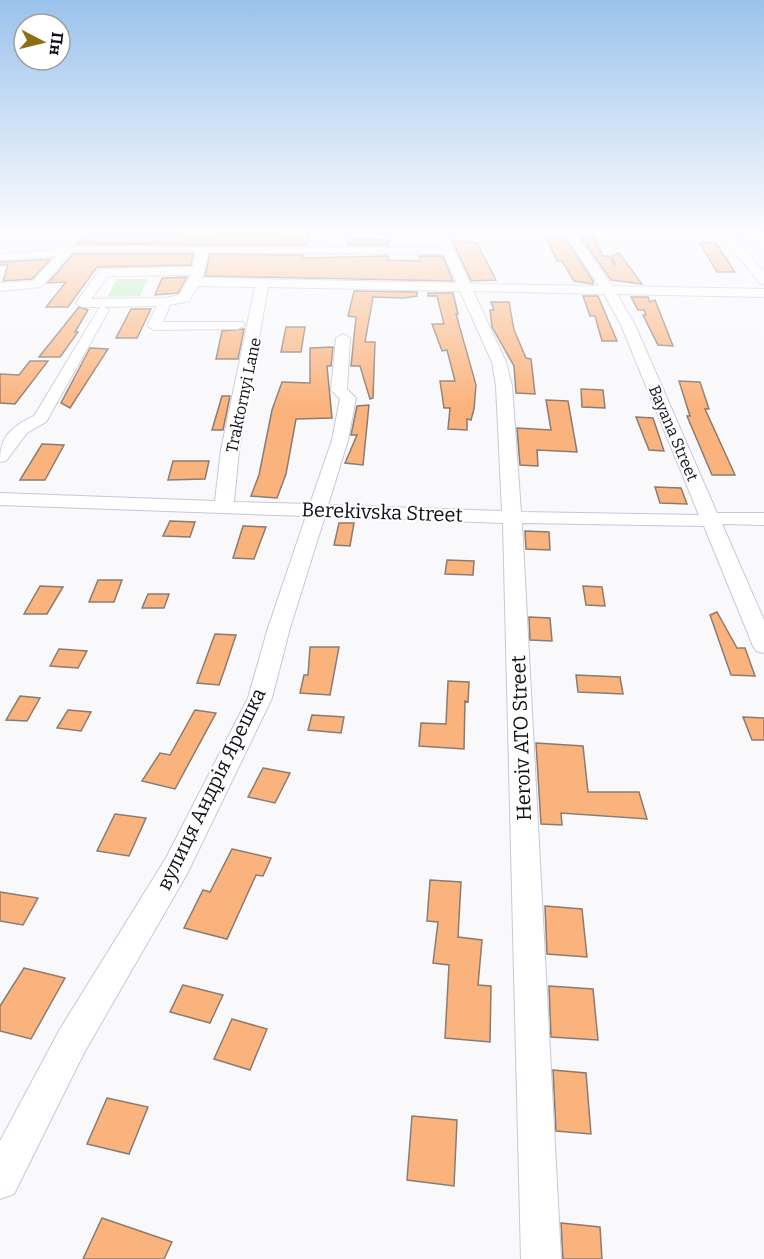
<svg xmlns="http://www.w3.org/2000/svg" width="764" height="1259" font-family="Bitter,serif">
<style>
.green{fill:#b3ecb3}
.building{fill:#fbb37d;stroke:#8b7b70;stroke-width:1.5}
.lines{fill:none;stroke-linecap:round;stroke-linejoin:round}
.minor-casing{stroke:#c9c6d9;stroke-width:2}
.minor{fill:#fff;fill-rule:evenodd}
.labels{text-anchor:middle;stroke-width:4.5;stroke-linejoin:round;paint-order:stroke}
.far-street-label{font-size:16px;fill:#100f15;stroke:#fff}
.street-label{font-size:20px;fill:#100f15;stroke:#fff}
</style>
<rect width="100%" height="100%" fill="#f9f9fc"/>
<path class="green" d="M117 279H148L140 296 107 297Z"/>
<path class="building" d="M310 230 306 245 77 244 84 235H181L183 231 278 234 279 232Z
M564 236 593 281V284L574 281 562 261H557L546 237Z
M580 236 594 237 603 256H609L615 266 612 256 619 253 642 284 611 280Z
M350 239 388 240V245H348Z
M452 240 477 243 496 280 471 281Z
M700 243H716L735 272H717Z
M73 254H193L191 265 97 267 68 307H46L66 282 48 283Z
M210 254 303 255 302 258 388 256V260L421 261 419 256H443L453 281 205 276Z
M51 259 32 279 3 281 8 265H0V262Z
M187 277 178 293 155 295 162 278Z
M354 291 417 292V296L404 298 373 297 365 342H375L373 398 370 399 360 366H351L356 317 348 316Z
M428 293H453L458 314H456L476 385 474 409 471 420 467 419V430L448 429 450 408H444L440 381H455L447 350 442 351 432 324H444L437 296H428Z
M583 296H598L617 341H602L595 316H590Z
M631 297H648L650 302 655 300 673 346 658 345 643 315H646L644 310H638Z
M491 302H509L514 330 526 358 531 359 535 394 516 393 514 366 492 327 490 310H494Z
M79 307 88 310 75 332H78L60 357H39Z
M131 309H151L137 338H116Z
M286 327H305L301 352H281Z
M244 329 238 359H216L222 331Z
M333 347 331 366H327L332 418 296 419 286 474 277 498 251 496 259 475 272 410 282 382 310 383V348Z
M90 348 108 349 70 408 61 403Z
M30 361H48L15 404 0 403V374L19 375Z
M679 381 700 382 709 409H705L735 475H712L687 416H690Z
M581 389 603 390 605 408 582 407Z
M222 396H230L223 430H212Z
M546 400 568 401 577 452 537 450 538 466 520 465 517 428 551 430Z
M369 405 363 465 345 463 357 435H351L357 406Z
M636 417 653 418 664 451 649 450Z
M42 444 64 445 45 480H20Z
M173 461H209L205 479 168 480Z
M655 487 681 488 687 504 660 503Z
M170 521 195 522 190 537 163 536Z
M339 523H354L350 546 334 545Z
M243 526 266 527 254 559 233 558Z
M525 531 549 532 550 550 526 549Z
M447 560 474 561 473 575 445 574Z
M98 580H122L114 602H89Z
M40 586 63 587 47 614H24Z
M583 586 602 587 605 606 586 605Z
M148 594H169L164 608H142Z
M717 612 737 648H745L755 676 731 675 710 615Z
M529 617 550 618 552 641 530 640Z
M215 634 236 635 224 671 219 685 197 683Z
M310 647H339L330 695 300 693 304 675H308Z
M59 649 87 651 78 668 50 666Z
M576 675 620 677 623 694 578 692Z
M448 681 469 682 468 702 465 701 464 749 419 746 421 723 446 724Z
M20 696 40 698 27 721 6 720Z
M68 710 91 712 81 731 57 728Z
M195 710 216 713 175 789 142 781 160 753 170 755Z
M312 715 344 717 341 733 308 730Z
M743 717 764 718V740H752Z
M536 743 583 746 588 792H639L647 819 561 813 562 825 541 824Z
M263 768 290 773 275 803 248 797Z
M115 814 146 818 129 856 97 851Z
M232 849 271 858 263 876 256 875 227 939 184 928 203 890 210 892Z
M430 880 461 882 458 937 482 940 478 985 491 986 490 1042 445 1038 449 965 433 963 438 922 427 921Z
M0 892 38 898 23 925 0 921Z
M545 906 582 909 587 957 547 954Z
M24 968 65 978 31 1039 0 1031V1006Z
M183 985 223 995 210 1023 170 1012Z
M549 986 593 989 598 1040 551 1037Z
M232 1019 267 1029 250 1070 214 1059Z
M553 1070 586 1073 591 1134 556 1131Z
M107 1098 148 1107 129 1154 87 1144Z
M412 1116 457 1120 454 1186 407 1180Z
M102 1218 172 1242 164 1259H83Z
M561 1223 600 1227 602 1259H563Z"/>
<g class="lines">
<defs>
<path id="minor" d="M434 230H445L470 284 599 286 562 230H573L612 286 764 289V297L617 294 635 325 717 513H764V525L722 524 764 620V653L756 651 753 646 704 526 522 523 561 1259H521L503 523 325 516 290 628 272 698 187 874 84 1053 14 1194 0 1199V1141L60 1029 166 858 248 698 268 628 306 516 0 505V493L215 501 221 450 255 287 198 286 189 301 170 305 163 322H243L245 325 238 329 154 330 147 326 157 306 104 307 109 310 46 422 27 433 6 461 0 462C0 436 11 427 34 416L100 307H82L76 303 100 269 193 267 196 252H72L41 287 0 291V283L33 281 56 256 0 260V254L54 250 69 246 441 248ZM208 252 444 254 457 283 202 278ZM191 275 179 295 165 298 91 299 108 276ZM268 287 460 291 492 362 496 386 502 511 328 505 348 440 356 398 347 389 350 338 343 334 336 338 331 390 340 399 332 440 310 504 234 502 239 450ZM473 291 604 294 621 325 699 515 521 512 512 386 506 362Z
M717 230H728L764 272V284L760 283Z"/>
</defs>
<use href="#minor" class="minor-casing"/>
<use href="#minor" class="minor"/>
</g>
<linearGradient id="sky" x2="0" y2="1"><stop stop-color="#9bc2ec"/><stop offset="0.57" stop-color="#fcfcfe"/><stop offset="1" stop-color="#fcfcfe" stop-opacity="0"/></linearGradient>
<rect width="764" height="407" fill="url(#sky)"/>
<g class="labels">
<g class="far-street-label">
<text transform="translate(243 395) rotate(-78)" y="6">Traktornyi Lane</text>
<text transform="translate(674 433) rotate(67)" y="6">Bayana Street</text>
</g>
<g class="street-label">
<text transform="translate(382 512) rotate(2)" y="7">Berekivska Street</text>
<text transform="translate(521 738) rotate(-92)" y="7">Heroiv ATO Street</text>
<text transform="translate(211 789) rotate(-64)" y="7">вулиця Андрія Ярешка</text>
</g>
</g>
<g transform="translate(42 42) rotate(97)"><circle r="28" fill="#ffffff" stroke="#9f9fa1" stroke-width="1.5"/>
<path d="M0-4.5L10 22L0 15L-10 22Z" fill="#8b6f11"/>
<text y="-9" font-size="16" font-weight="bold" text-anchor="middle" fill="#100f15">Пн</text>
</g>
</svg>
